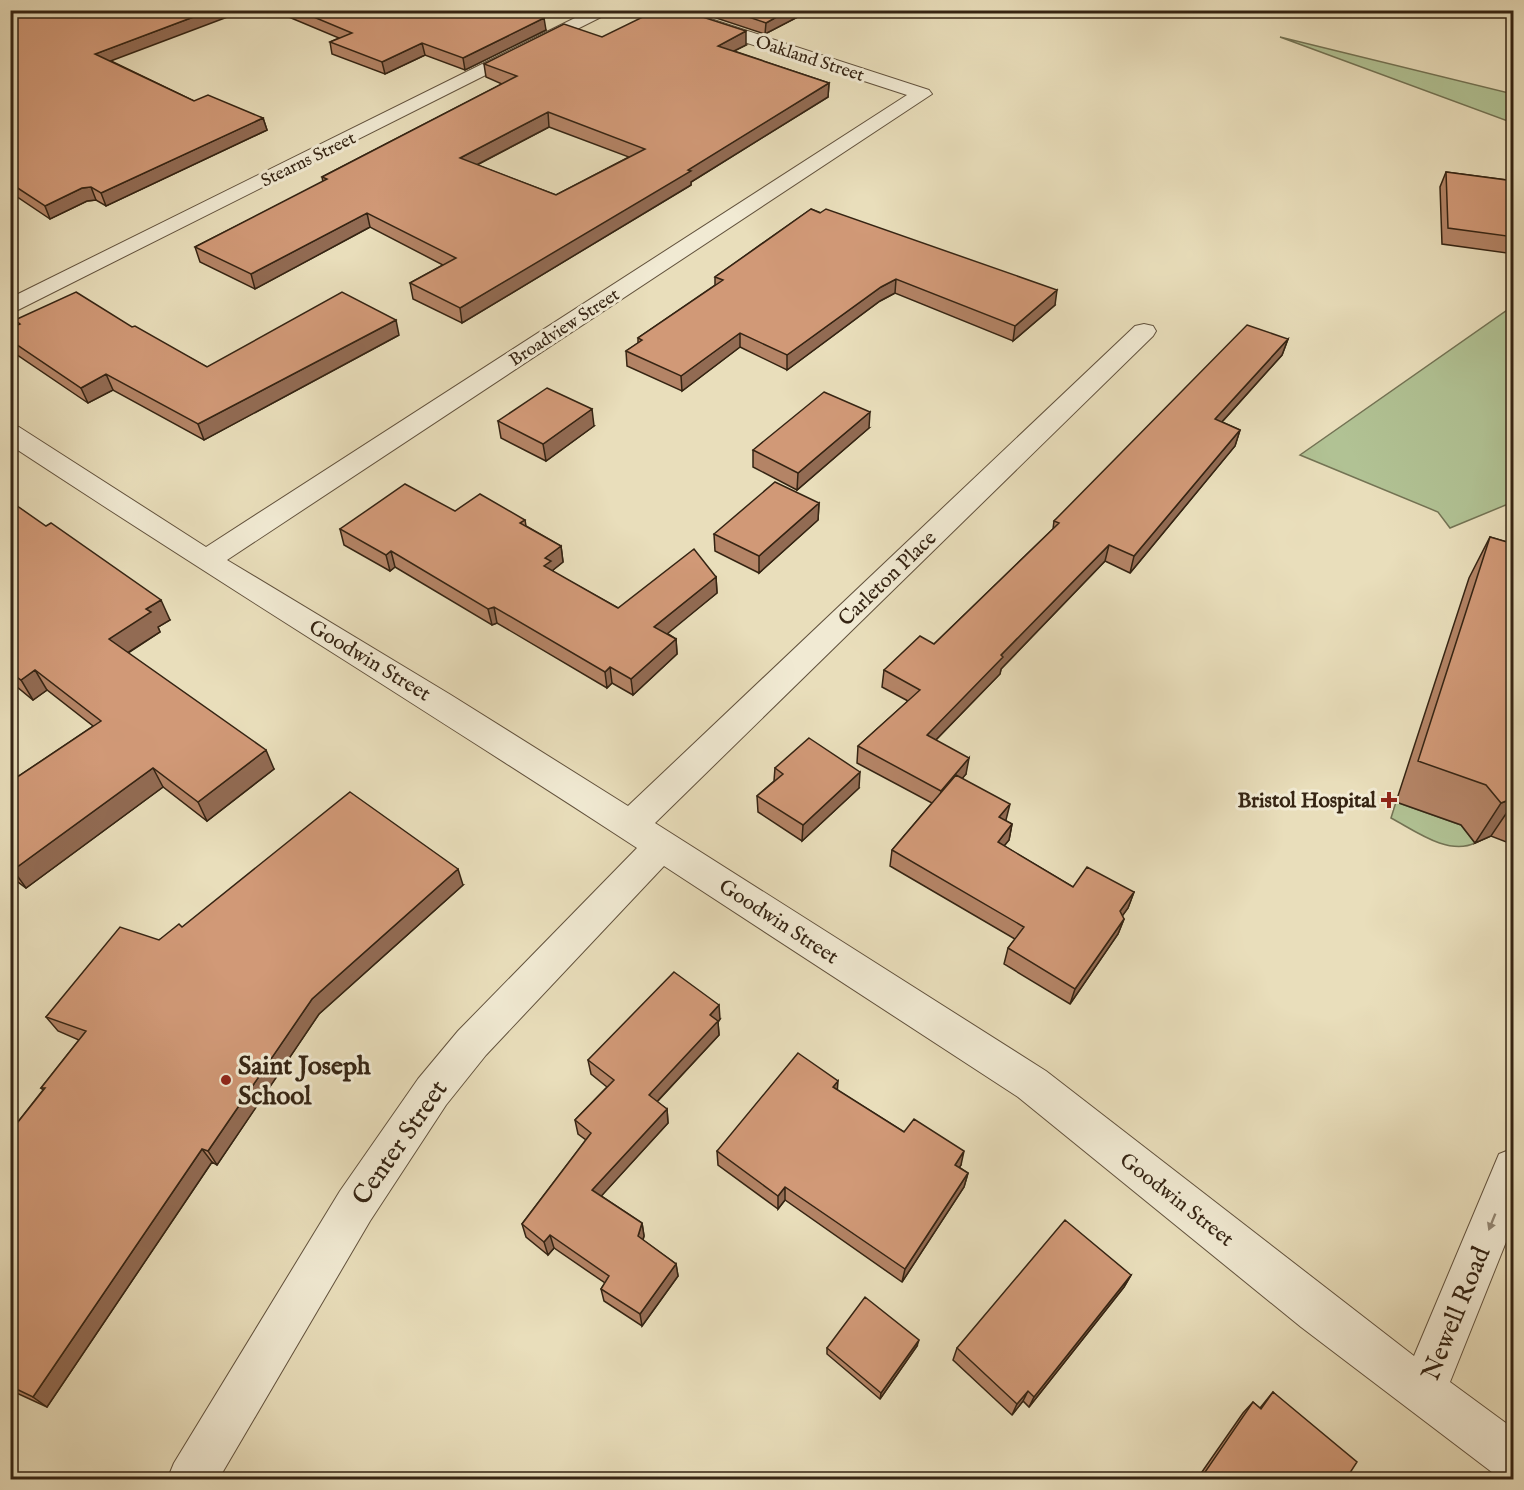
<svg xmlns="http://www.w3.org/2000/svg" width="1524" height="1490" font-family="'IM FELL English',serif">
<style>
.green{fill:#b1c294;stroke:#737354;stroke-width:1.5}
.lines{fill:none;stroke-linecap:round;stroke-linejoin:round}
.street-casing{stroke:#62523d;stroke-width:2}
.street{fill:#f1ead3;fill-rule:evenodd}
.wall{fill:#b48466;stroke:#352413;stroke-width:1.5;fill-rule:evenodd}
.shaded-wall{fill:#926b53;stroke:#352413;stroke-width:1.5}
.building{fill:#d19977;stroke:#352413;stroke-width:1.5;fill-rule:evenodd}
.oneway{fill:#938773}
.poi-dot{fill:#8f2418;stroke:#f1ead3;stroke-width:2}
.labels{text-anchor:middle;stroke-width:6;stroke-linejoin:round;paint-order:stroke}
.far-street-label{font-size:18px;fill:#352413;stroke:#f1ead3}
.street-label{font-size:21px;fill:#352413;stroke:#f1ead3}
.poi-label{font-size:21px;font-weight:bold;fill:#352413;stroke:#f1ead3;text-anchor:end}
.near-poi-label{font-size:26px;font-weight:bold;fill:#352413;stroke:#f1ead3;text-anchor:start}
.near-street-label{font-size:26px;fill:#352413;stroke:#f1ead3}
</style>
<rect width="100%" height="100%" fill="#e9debb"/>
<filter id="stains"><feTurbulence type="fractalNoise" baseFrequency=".00333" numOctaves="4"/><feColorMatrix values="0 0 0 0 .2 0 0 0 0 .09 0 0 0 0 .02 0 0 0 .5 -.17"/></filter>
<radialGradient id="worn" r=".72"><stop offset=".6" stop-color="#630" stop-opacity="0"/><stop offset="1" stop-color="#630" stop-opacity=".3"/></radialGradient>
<path class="green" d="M1280 37 1513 94V123Z
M1513 306V502L1450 528 1438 512 1300 455Z
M1396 802 1461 825 1475 843C1448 856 1414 830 1391 818Z"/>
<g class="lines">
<defs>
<path id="street" d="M591 10H615L10 314V298Z
M655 10H683L929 90 932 94 227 560 451 695 628 806 1135 326 1144 324 1153 326 1156 331 1153 336 655 823 1046 1071 1414 1356 1499 1154 1514 1148V1222L1450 1382 1514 1429V1480L1497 1476 1301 1327 1018 1097 664 866 486 1055 446 1105 370 1221 218 1480H167L174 1463 340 1191 418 1079 458 1031 637 848C429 712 218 582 10 445V425L19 427 206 547 907 95 658 14Z"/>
</defs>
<use href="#street" class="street-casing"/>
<use href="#street" class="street"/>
</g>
<path class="wall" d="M10 10 111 61 194 101 263 118 267 130 106 206 96 200 87 201 50 219 10 192Z
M272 10H523L546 30 465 70 425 55 385 74 332 54 330 42 339 38Z
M692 10H811L765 34Z
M602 37 746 45 734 51 829 83 828 97 691 182V185L462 323 413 299 410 283 443 265 370 227 255 289 200 262 195 247 323 182 322 177 502 84 486 77 484 64ZM549 127 629 157 556 195 477 165Z
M1446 172 1514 181V254L1442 244 1440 187Z
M811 209 1055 305 1013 341 895 293 880 301 787 370 740 347 682 391 627 366 626 351 638 343V338L715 285V277Z
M15 320 132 327 207 367 399 335 204 440 113 390 88 403 10 350V328L17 325Z
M1288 339 1282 355 1222 422 1240 430 1235 446 1130 573 1105 561 1001 669 1000 674 936 740 966 774 962 778 1006 821 1012 824 1009 840 1004 846 1073 887 1134 892 1128 908 1122 916 1124 919 1118 934 1070 1004 1004 964 1008 948 1015 939 890 866 892 850 932 803 857 763 858 746 908 701 882 687 884 670 934 644 1053 529 1054 521Z
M498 421 594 426 546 461 501 438Z
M869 428 797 490 753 467V450Z
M10 501 170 620 158 627 160 632 128 653 274 769 207 821 163 787 26 888 10 876V782L93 726 47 690 33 700 17 687 10 692Z
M819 503 818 520 759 573 715 551 714 534Z
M455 511 525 520 526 526 561 546 563 562 553 570V572L618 608 716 577 717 593 667 633 676 639 677 654 633 695 612 683 607 688 497 623 492 625 395 567 390 571 344 545 340 529Z
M1490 537 1514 544V845L1491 836 1475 843 1461 825 1396 802 1469 578Z
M775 768 859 788 802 841 758 812 757 796 774 781Z
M463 885 319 1014 217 1165 212 1162 47 1407 10 1390V1132L43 1090 41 1088 79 1040 58 1031 46 1017 159 940 182 927Z
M720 1019 718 1022 719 1035 657 1102 667 1109 668 1123 601 1196 642 1223 644 1236 643 1240 676 1264 678 1276 642 1326 604 1301 601 1289 605 1283 554 1248 548 1255 526 1237 522 1224 586 1140 578 1134 575 1120 607 1087 591 1074 588 1060Z
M837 1090 904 1132 961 1165 959 1167 968 1173 964 1187 902 1282 785 1200 778 1209 718 1165 717 1151Z
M1131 1275 1124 1287 1029 1407 1023 1401 1012 1415 953 1360 957 1348Z
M917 1346 880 1399 827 1354V1348Z
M1273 1392 1346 1479H1197L1243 1413 1253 1402 1260 1408Z"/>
<path class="shaded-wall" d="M212 10H246L100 65 95 54Z
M789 10H811L765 34 766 23Z
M544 18 546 30 465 70 463 58Z
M746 31V45L718 59V46Z
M422 43 425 55 385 74 382 62Z
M829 83 828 97 691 182V185L462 323 460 308Z
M548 112 549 127 463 172 460 158Z
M263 118 267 130 106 206 101 193Z
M91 187 96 200 87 201 50 219 45 206 82 188Z
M367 213 370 227 255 289 251 274Z
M896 279 895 293 880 301 787 370V355L881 287Z
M1057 290 1055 305 1013 341 1015 326Z
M396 320 399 335 204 440 198 424Z
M740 333V347L682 391 681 376Z
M1288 339 1282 355 1210 435 1215 419Z
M106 374 113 390 88 403 81 388Z
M592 409 594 426 546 461 543 444Z
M870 412 869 428 797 490 798 473Z
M1240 430 1235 446 1130 573 1134 556Z
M819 503 818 520 759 573V556Z
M1109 545 1105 561 1001 669 1000 674 925 751 927 735 1001 655Z
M561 546 563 562 553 570 554 577 544 566 545 558Z
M391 551 395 567 390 571 386 555Z
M716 577 717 593 656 643 654 627Z
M161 600 170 620 158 627 160 632 118 659 109 639 146 609Z
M494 607 497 623 492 625 488 609Z
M676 639 677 654 633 695 631 679Z
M610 667 612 683 607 688 605 672Z
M35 670 47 690 33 700 21 680Z
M10 676 17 687 10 692Z
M266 750 274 769 207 821 198 802Z
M969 758 966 774 939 807 941 791Z
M153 768 163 787 26 888 13 870Z
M860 772 859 788 802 841 803 825Z
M1514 798V802L1491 836 1475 843 1501 803Z
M1010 804 1006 820 995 833 999 817Z
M1012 824 1009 840 994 858 998 842Z
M458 869 463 885 319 1014 217 1165 208 1151 312 999Z
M1134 892 1128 908 1115 926 1120 911Z
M1124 919 1118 934 1070 1004 1075 989Z
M719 1005 720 1019 718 1022 719 1035 650 1109 649 1095 710 1015Z
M838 1081 837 1095 833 1087Z
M667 1109 668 1123 595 1203 592 1190Z
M202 1149 212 1162 47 1407 33 1397Z
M964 1151 961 1165 952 1178 955 1165Z
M968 1173 964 1187 902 1282 905 1269Z
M785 1187V1200L778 1209V1196Z
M642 1223 644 1236 640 1249 638 1236Z
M550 1235 554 1248 548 1255 544 1242Z
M676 1264 678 1276 642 1326 640 1314Z
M1131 1275 1124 1287 1029 1407 1034 1397Z
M919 1340 917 1346 880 1399 881 1393Z
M1028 1391 1023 1401 1012 1415 1017 1404Z"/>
<path class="building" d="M10 10H212L95 54 194 101 208 95 263 118 101 193 91 187 82 188 45 206 10 183Z
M297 10H523L544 18 463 58 422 43 382 62 330 42 352 33Z
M657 10H681L746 31 718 46 829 83 688 170 691 171 460 308 410 283 456 258 367 213 251 274 195 247 327 179 322 177 517 76 484 64 564 24 602 37ZM548 112 645 149 556 195 460 158Z
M728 10H789L766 23Z
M1446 172 1514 181V237L1448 228Z
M811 209 820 213 826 209 1057 290 1015 326 896 279 881 287 787 355 740 333 681 376 626 351 642 340 638 338 723 280 715 277Z
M76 292 132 327 135 326 207 367 342 292 396 320 198 424 106 374 81 388 10 340V328L20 324 15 320Z
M1247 325 1288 339 1215 419 1240 430 1134 556 1109 545 1001 655 1003 657 927 735 969 758 941 791 858 746 920 690 884 670 920 636 934 644 1059 523 1054 521Z
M547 388 592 409 543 444 498 421Z
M824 392 870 412 798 473 753 450Z
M775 482 819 503 759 556 714 534Z
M405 484 455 511 480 494 525 520 520 523 561 546 545 558 551 561 544 566 618 608 694 549 716 577 654 627 676 639 631 679 610 667 605 672 494 607 488 609 391 551 386 555 340 529Z
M10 501 46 526 51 523 161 600 146 609 151 612 109 639 266 750 198 802 153 768 13 870 10 868V782L101 721 35 670 21 680 10 672Z
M1490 537 1514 544V798L1501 803 1486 785 1418 761Z
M809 738 860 772 803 825 757 796 783 774 775 768Z
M956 775 1010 804 999 817 1012 824 998 842 1073 887 1087 867 1134 892 1120 911 1124 919 1075 989 1008 948 1024 927 892 850Z
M350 792 458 869 312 999 208 1151 202 1149 33 1397 10 1386V1132L45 1088H41L86 1031 46 1017 120 927 159 940 179 924 182 927Z
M674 972 719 1005 710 1015 718 1021 649 1095 667 1109 592 1190 642 1223 638 1236 676 1264 640 1314 601 1289 609 1276 550 1235 544 1242 522 1224 591 1133 575 1120 614 1080 588 1060Z
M798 1053 838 1081 833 1087 904 1132 914 1119 964 1151 955 1165 968 1173 905 1269 785 1187 778 1196 717 1151Z
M1065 1220 1131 1275 1034 1397 1028 1391 1017 1404 957 1348Z
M865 1297 919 1340 881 1393 827 1348Z
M1273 1392 1357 1462 1346 1479H1208L1203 1475 1253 1402 1261 1409Z"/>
<defs><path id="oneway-solid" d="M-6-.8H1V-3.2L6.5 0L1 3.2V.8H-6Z" transform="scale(1.5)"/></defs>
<use class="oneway" href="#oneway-solid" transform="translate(1492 1222) rotate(112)"/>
<g class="poi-dot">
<path d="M1386 791h6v6h6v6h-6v6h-6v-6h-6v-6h6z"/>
<circle cx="226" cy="1080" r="6"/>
</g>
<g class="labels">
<g class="far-street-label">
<text transform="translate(810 58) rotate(18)" y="6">Oakland Street</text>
<text transform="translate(308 159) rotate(-26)" y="6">Stearns Street</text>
<text transform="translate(564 327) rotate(-33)" y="6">Broadview Street</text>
</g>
<g class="street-label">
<text transform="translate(887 578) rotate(-44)" y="7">Carleton Place</text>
<text transform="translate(370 660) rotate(31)" y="7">Goodwin Street</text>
<text transform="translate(779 921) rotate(33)" y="7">Goodwin Street</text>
<text transform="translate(1177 1199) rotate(38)" y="7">Goodwin Street</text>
</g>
<g class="poi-label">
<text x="1376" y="807">Bristol Hospital</text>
</g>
<g class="near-poi-label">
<text x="238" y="1074">Saint Joseph<tspan x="238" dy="30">School</tspan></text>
</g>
<g class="near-street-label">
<text transform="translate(399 1142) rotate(-55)" y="9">Center Street</text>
<text transform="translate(1455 1313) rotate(-68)" y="9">Newell Road</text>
</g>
</g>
<rect width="1524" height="1490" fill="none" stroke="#e9debb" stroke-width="36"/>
<rect x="12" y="12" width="1500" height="1466" fill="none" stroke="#352413" stroke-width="3"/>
<rect x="18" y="18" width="1488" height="1454" fill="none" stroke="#352413" stroke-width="1.5"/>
<rect width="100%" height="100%" filter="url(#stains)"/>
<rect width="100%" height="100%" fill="url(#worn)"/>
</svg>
